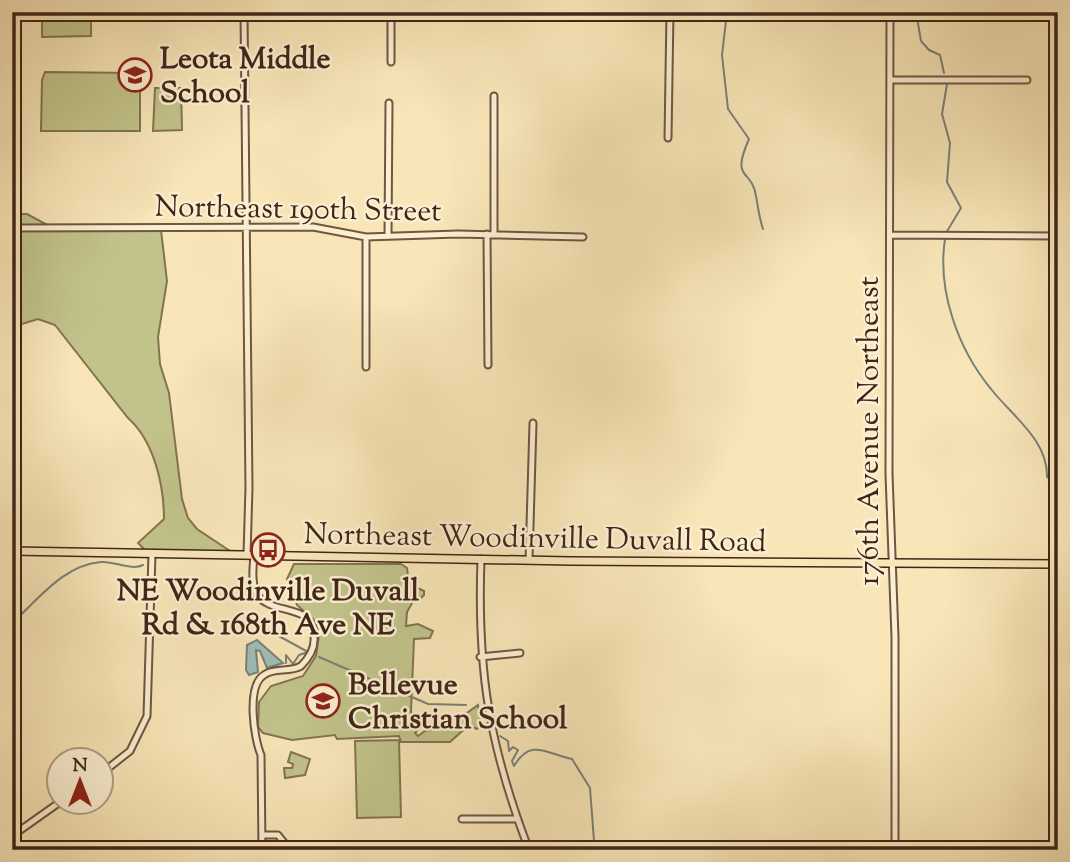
<svg xmlns="http://www.w3.org/2000/svg" width="1070" height="862" font-family="'Sorts Mill Goudy',serif">
<style>
.green{fill:#c2c38b;stroke:#827452;stroke-width:2}
.water{fill:#a0bdb8;stroke:#7a8078;stroke-width:2}
.lines{fill:none;stroke-linecap:round;stroke-linejoin:round}
.stream{stroke:#7a8078;stroke-width:2}
.minor-casing{stroke:#705541;stroke-width:9}
.major-casing{stroke:#422519;stroke-width:10}
.minor{stroke:#faefd1;stroke-width:5}
.major{stroke:#f8e6b8;stroke-width:7}
.labels{text-anchor:middle;stroke-width:5;stroke-linejoin:round;paint-order:stroke}
.poi-label{font-size:30px;font-weight:bold;fill:#422519;stroke:#faefd1;text-anchor:start}
.street-label{font-size:30px;fill:#422519;stroke:#faefd1}
</style>
<rect width="100%" height="100%" fill="#f8e6b8"/>
<filter id="stains"><feTurbulence type="fractalNoise" baseFrequency=".00286" numOctaves="4"/><feColorMatrix values="0 0 0 0 .2 0 0 0 0 .09 0 0 0 0 .02 0 0 0 .5 -.17"/></filter>
<radialGradient id="worn" r=".72"><stop offset=".6" stop-color="#630" stop-opacity="0"/><stop offset="1" stop-color="#630" stop-opacity=".3"/></radialGradient>
<path class="green" d="M42 12H91V36L42 37Z
M45 72 137 73 140 76V131H41L42 80Z
M155 88H181L182 130 153 131Z
M12 214H27L51 227 161 230 167 281 158 337 160 364 169 393 182 499 188 518 197 529 230 551H146L138 543 164 519C164 485 154 441 128 418L55 325 38 319 15 326 12 331Z
M294 564H401L407 568 409 584 424 591V595L420 599 415 598 407 612 406 626 418 624 433 631 430 638 414 639 411 711 413 720 423 724 415 733 418 736 425 731 443 727 447 720 464 715 478 705 481 725 477 729 469 725 450 742H401L399 736 337 739 335 735 292 740 263 733 258 727 259 702 271 686 303 676 316 656 319 636 315 621 297 605 287 579Z
M399 740 401 817 357 818 355 741Z
M291 752 310 759 305 775 285 778 284 768H292L293 764 288 762Z"/>
<path class="water" d="M257 640 283 663 267 668 260 651 256 650 258 672 249 675 246 670 247 645Z"/>
<g class="lines">
<path class="stream" d="M727 12 722 55 728 109 749 139C730 182 752 168 756 196 758 207 759 217 763 229
M916 12 921 41 929 50 940 55 944 73
M946 233 961 208 947 182 950 143 942 114 947 84
M945 239C937 291 958 349 991 389 1013 417 1048 440 1047 477L1058 485
M12 623C38 600 63 565 101 562 115 561 132 571 143 565
M255 623 308 652
M319 657 428 704 466 705
M286 663V655L293 664 299 655 308 652
M500 736 508 741 509 751 513 747 518 750 512 761 514 766C531 738 545 753 572 759L590 788 594 841 599 850"/>
<defs>
<path id="minor" d="M244 12 249 488 247 555
M890 12 889 474 895 637V850
M391 62V12
M890 80H1027
M668 138 670 12
M12 228 313 227 366 237 458 234 583 237
M487 234 488 365
M494 234V96
M890 235 1058 236
M388 236 389 103
M366 237V367
M14 363 16 551
M254 556C253 567 251 583 257 594 271 617 314 601 314 637 315 648 309 658 301 666 289 673 275 667 264 675 246 686 254 739 261 755L262 850
M481 559C477 671 489 745 529 850
M529 560 533 423
M480 657 520 653
M102 773 130 751 147 716 152 554
M462 819H517
M262 835H278L290 850
M12 836 60 802"/>
<path id="major" d="M12 551 571 561 1058 564"/>
</defs>
<use href="#minor" class="minor-casing"/>
<use href="#major" class="major-casing"/>
<use href="#minor" class="minor"/>
<use href="#major" class="major"/>
</g>
<defs>
<symbol id="school-ring" viewBox="-11 -11 22 22"><circle r="9.5" fill="#faefd1" stroke="#8f2418" stroke-width="1.5"/><path d="M0-5L7-2L0 1L-7-2ZM-4 1L0 2.5L4 1V4Q0 6-4 4Z" fill="#8f2418"/></symbol>
<symbol id="bus-ring" viewBox="-11 -11 22 22"><circle r="9.5" fill="#faefd1" stroke="#8f2418" stroke-width="1.5"/><path d="M-5-6H5V4H4V6H2V4H-2V6H-4V4H-5ZM-3.5-4V0h7V-4ZM-3.5 1.2v1.5H-2V1.2ZM2 1.2v1.5H3.5V1.2Z" fill="#8f2418"/></symbol>
</defs>
<g fill-rule="evenodd">
<use href="#school-ring" x="116" y="56" width="38" height="38"/>
<use href="#bus-ring" x="249" y="531" width="38" height="38"/>
<use href="#school-ring" x="304" y="682" width="38" height="38"/>
</g>
<g class="labels">
<g class="poi-label">
<text x="160" y="68">Leota Middle<tspan x="160" dy="34">School</tspan></text>
<text x="268" y="600" text-anchor="middle">NE Woodinville Duvall<tspan x="268" dy="34">Rd &amp; 168th Ave NE</tspan></text>
<text x="348" y="694">Bellevue<tspan x="348" dy="34">Christian School</tspan></text>
</g>
<g class="street-label">
<text transform="translate(298 208) rotate(1)" y="10">Northeast 190th Street</text>
<text transform="translate(868 431) rotate(-90)" y="10">176th Avenue Northeast</text>
<text transform="translate(535 537) rotate(1)" y="10">Northeast Woodinville Duvall Road</text>
</g>
</g>
<rect width="1070" height="862" fill="none" stroke="#f8e6b8" stroke-width="42"/>
<rect x="14" y="14" width="1042" height="834" fill="none" stroke="#422519" stroke-width="3.5"/>
<rect x="21" y="21" width="1028" height="820" fill="none" stroke="#422519" stroke-width="2"/>
<g transform="translate(80 781)"><circle r="33" fill="#faefd1" stroke="#b09e87" stroke-width="2"/>
<path d="M0-5L12 26L0 18L-12 26Z" fill="#8f2418"/>
<text y="-10" font-size="19" font-weight="bold" text-anchor="middle" fill="#422519">N</text>
</g>
<rect width="100%" height="100%" filter="url(#stains)"/>
<rect width="100%" height="100%" fill="url(#worn)"/>
</svg>
